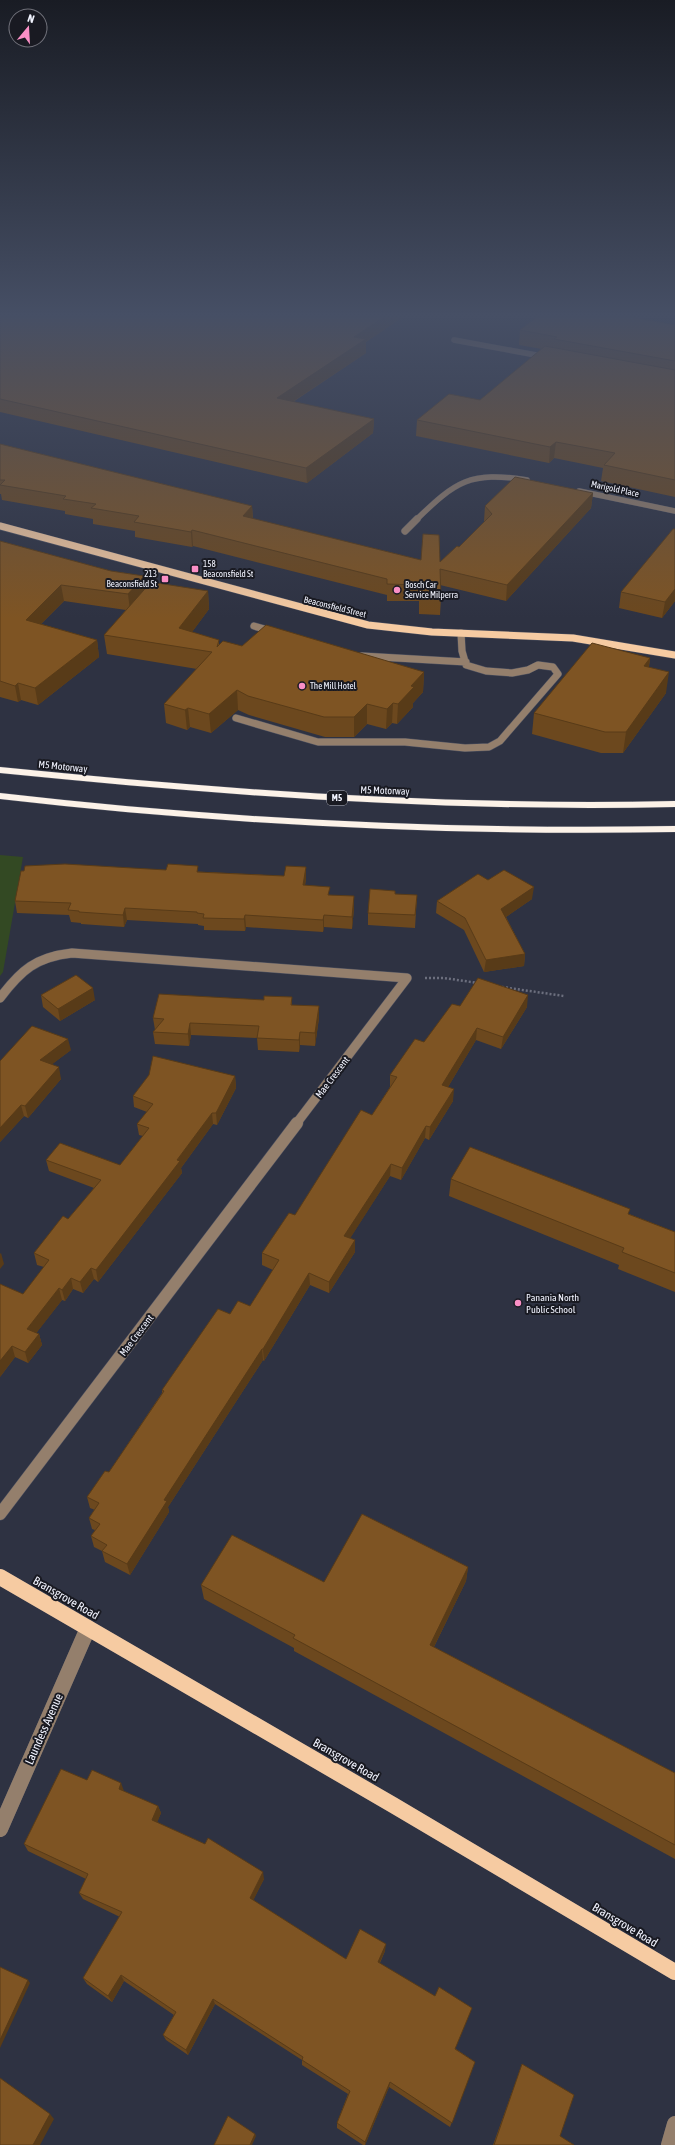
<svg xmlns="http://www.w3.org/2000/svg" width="675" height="2145" font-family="'Asap Condensed',sans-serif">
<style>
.green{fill:#334923}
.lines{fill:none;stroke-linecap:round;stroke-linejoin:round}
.minor-far4-casing{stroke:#4d5160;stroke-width:6}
.minor-far3-casing{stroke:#4d5160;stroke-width:8}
.minor-far2-casing{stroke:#4d5160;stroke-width:10}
.minor-far1-casing{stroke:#4d5160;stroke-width:13}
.minor-casing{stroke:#4d5160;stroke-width:16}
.major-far1-casing{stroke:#4d5160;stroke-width:8}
.major-casing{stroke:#4d5160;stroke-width:16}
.highway-casing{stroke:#4d5160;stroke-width:1}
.path{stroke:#6c6f7e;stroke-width:2.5;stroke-dasharray:2 2;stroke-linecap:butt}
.minor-far4{stroke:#947f6c;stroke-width:5.5}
.minor-far3{stroke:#947f6c;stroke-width:7}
.minor-far2{stroke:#947f6c;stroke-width:9}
.minor-far1{stroke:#947f6c;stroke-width:12}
.minor{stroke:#947f6c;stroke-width:16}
.major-far1{stroke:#f6cba2;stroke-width:7}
.major{stroke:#f6cba2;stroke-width:16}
.highway{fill:#fcf2e8;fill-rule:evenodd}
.wall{fill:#6c481e}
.shaded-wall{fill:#583b18}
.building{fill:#7e5423;stroke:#583b18}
.poi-dot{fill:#fa8fc6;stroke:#191a22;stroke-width:1.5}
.labels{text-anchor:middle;stroke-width:4;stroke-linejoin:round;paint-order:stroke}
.far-street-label{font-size:9px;fill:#f2f4ff;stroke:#191a22}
.far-poi-label{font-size:9px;fill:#f2f4ff;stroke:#191a22;text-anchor:start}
.shield{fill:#191a22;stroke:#b1b3bd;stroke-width:1}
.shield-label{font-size:9px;font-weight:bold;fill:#f2f4ff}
.street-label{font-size:10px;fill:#f2f4ff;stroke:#191a22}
.poi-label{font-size:10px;fill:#f2f4ff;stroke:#191a22;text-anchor:start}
.near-street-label{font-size:12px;fill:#f2f4ff;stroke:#191a22}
</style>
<rect width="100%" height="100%" fill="#2e3242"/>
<path class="green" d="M0 855 23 857 3 972 0 976Z"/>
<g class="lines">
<defs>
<path id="minor-far4" d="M454 340 547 357
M579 491 675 511
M416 520C456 481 470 471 527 480"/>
<path id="minor-far3" d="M405 531 417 519
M254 626 275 632
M362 656 466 662
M236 718 318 742H405L465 748 489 747 500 741 558 674 553 667 538 665 528 670 512 673 486 671 466 665 462 651 461 633"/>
<path id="minor-far2" d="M0 998C21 970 36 957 72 953L407 978 296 1124"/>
<path id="minor-far1" d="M0 1514 297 1123"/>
<path id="minor" d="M0 1829 88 1628
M669 2145 675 2124"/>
<path id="major-far1" d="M0 526 368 625 432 632 573 638 675 655"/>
<path id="major" d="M0 1577 393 1805 675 1972"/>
<path id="highway" d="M0 767C226 790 448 806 675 801V807C447 812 227 796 0 773Z
M0 793C225 819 448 830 675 826V832C448 836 225 825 0 799Z"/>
</defs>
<use href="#minor-far4" class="minor-far4-casing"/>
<use href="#minor-far3" class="minor-far3-casing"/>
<use href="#minor-far2" class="minor-far2-casing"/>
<use href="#minor-far1" class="minor-far1-casing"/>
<use href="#minor" class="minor-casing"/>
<use href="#major-far1" class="major-far1-casing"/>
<use href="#major" class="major-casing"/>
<use href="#highway" class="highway-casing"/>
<path class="path" d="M425 978H444L478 983
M502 987 564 996"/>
<use href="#minor-far4" class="minor-far4"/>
<use href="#minor-far3" class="minor-far3"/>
<use href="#minor-far2" class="minor-far2"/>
<use href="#minor-far1" class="minor-far1"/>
<use href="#minor" class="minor"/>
<use href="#major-far1" class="major-far1"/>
<use href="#major" class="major"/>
<use href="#highway" class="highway"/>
</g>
<path class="wall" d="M0 317H403L366 342V353L293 402 374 419 373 433 307 483 0 412Z
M675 325V497L601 481 603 468 554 458 549 463 416 436 417 420 480 400 542 349 519 345 520 330Z
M0 444 252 506 253 519 421 560 440 562 459 547 484 522V521L485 506 593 493 591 508 506 601 440 585 441 598 440 615 419 614V601H387V595L193 546 192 547 135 537V531L93 524V519L65 514V511L2 500 1 494H0Z
M675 529V601L662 618 619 608 621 592Z
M0 541 111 571 144 576 145 588 208 591 209 609 192 632 219 640V645L242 646 424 672 423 692 413 703V707L397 724 392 723 386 729 367 724 354 737H325L249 715 238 710 211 733 190 727 187 730 166 723 164 704 197 669 107 654 104 635 126 610 64 601 41 624 97 640 99 657 38 705 21 700 18 702 0 697Z
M650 658 649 667 666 693 623 753H601L532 734 534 713Z
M306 867V879L305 885 330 895 354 908 352 929 324 927 323 932 246 927 245 931 204 930V926L198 925V924L127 920 124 927 81 924V923L71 922 69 915 17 913 15 901 166 870 284 876Z
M488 880 532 899 506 917 525 954 524 966 484 972 464 930 436 913 437 901Z
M417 895 415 928 368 925V913Z
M41 995 95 1000 60 1021 43 1007Z
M292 997V1005L319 1006V1018L315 1046 300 1045 299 1052 258 1050 257 1038 191 1035 189 1046 155 1044 153 1032 155 1030 153 1018 264 1000Z
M460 1006 527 1007 501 1049 476 1040 448 1087 453 1101 429 1140 425 1138 401 1180 390 1176 350 1238 355 1240V1252L329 1293 310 1285 264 1361 263 1360 168 1507 169 1512 130 1575 105 1562 102 1551 94 1547 91 1536 95 1530 92 1529 89 1518 95 1510 90 1508 87 1497 109 1472 162 1393V1390L230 1314 250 1306 273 1270 262 1265V1253L295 1215 372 1115 390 1087V1075Z
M71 1050 52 1064 61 1079 28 1118 24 1116 0 1142V1061Z
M235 1076 236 1088 217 1125 213 1124 181 1168 182 1173 98 1282 94 1279 83 1293 73 1289 65 1301 62 1300 36 1333 39 1334 42 1345 28 1363 15 1357 0 1377 23 1294 44 1267 37 1265 34 1253 68 1219 94 1188 49 1171 46 1160 120 1165 143 1136 139 1135 137 1124 147 1112 134 1107 133 1096Z
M451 1179 629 1214 675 1232V1292L618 1269 619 1265 449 1196Z
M468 1567 466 1581 434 1647 675 1773V1859L294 1651V1648L204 1599 201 1585 324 1582Z
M87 1780 158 1806 161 1813 157 1822 264 1879 253 1900 346 1959 385 1951 380 1963 456 2049 475 2062 450 2127 389 2087 365 2145H363L337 2128V2123L348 2094 302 2065V2060L215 2004 188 2055 166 2040 163 2035 174 2015 124 1981 112 2002 87 1984 83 1978 120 1917 83 1899 79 1893 86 1879 28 1851 24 1844Z
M522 2064 560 2136 574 2145H493L520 2070Z"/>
<path class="shaded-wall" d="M384 317H403L366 342V353L277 412V398L354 337Z
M374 419 373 433 307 483 306 468Z
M556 442 554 458 549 463 550 447Z
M593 493 591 508 506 601 507 585Z
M252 506 253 521 243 516Z
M192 530 193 546 192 547 191 532Z
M144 576 146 592 130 610 128 594Z
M61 585 64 601 29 636 26 620Z
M675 589V601L662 618 665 602Z
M208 591 209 609 181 647 179 628Z
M97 640 99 657 38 705 35 688Z
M650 658 647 678 644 666Z
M424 672 423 692 413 703V707L397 724 398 704 411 686Z
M669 672 666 693 623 753 626 732Z
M18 683 21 700 18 702 15 686Z
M237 690 238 710 211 733 209 714Z
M393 703 392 723 386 729 387 709Z
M367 704V724L354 737V717Z
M188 708 190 727 187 730 185 710Z
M306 867V879L303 897V885Z
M534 887 532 899 500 921 501 909Z
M354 896V908L352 929V917Z
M125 908 127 920 124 927 123 915Z
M245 915 246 927 245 931 244 919Z
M324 915V927L323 932V920Z
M525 954 524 966 484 972 486 960Z
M93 988 95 1000 60 1021 58 1009Z
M528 995 527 1007 501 1049 503 1037Z
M319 1006V1018L315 1046V1033Z
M190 1023 191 1035 189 1046 188 1034Z
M477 1028 476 1040 442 1097V1085Z
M300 1032V1045L299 1052V1040Z
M68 1039 71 1050 42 1072 40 1060Z
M59 1067 61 1079 28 1118 25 1106Z
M235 1076 236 1088 217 1125 216 1113Z
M454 1089 453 1101 429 1140 430 1127Z
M21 1105 24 1116 0 1142V1128Z
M212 1113 213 1124 181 1168 182 1173 98 1282 96 1270Z
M426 1126 425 1138 401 1180 402 1168Z
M391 1164 390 1176 344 1248V1236Z
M355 1240V1252L329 1293V1282Z
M1 1253 4 1264 0 1269V1254Z
M91 1268 94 1279 83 1293 80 1282Z
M309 1273 310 1285 264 1361 263 1349Z
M71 1278 73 1289 65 1301 62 1290Z
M59 1288 62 1300 31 1340 27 1329Z
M39 1334 42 1345 28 1363 25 1352Z
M12 1346 15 1357 0 1377V1361Z
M262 1349 263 1360 168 1507 169 1512 130 1575 127 1564 164 1500Z
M468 1567 466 1581 428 1659 430 1645Z
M121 1783 124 1791 119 1789Z
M158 1806 161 1813 155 1828 152 1820Z
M263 1872 264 1879 251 1905 250 1898Z
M386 1944 385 1951 377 1968 378 1962Z
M121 1975 124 1981 112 2002 108 1996Z
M28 1980 30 1983 0 2048V2040Z
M213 1999 215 2004 188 2055 186 2050Z
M390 2082 389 2087 365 2145V2142Z
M50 2114 54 2119 40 2145H33Z
M255 2134 256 2136 252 2145H250Z"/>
<path class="building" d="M0 317H384L354 337 366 339 277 398 374 419 306 468 0 399Z
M537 317H632L675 325V361L554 339 557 337 520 330Z
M545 346 675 370V480L604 465 615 453 556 442 550 447 417 420 449 394 480 400Z
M0 444 252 506 243 516 421 560 423 534 439 535 440 562 457 546 459 547 492 514 485 506 515 477 593 493 507 585 440 569 441 598H420V585L387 584V579L192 530 191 532 134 522 139 516 91 508 96 504 63 499 66 496 0 485 5 480H0Z
M673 529H675V589L665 602 621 592Z
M0 541 111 571 144 576 128 594 61 585 26 620 97 640 35 688 18 683 15 686 0 681Z
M151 582 208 591 179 628 219 640 217 647 223 641 242 646 266 625 424 672 411 686 414 687 398 704 393 703 387 709 367 704 354 717H324L248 696 237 690 209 714 188 708 185 710 164 704 212 652 104 635Z
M592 643 650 658 644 666 669 672 626 732H605L534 713Z
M65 864 166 870 168 864 198 866 197 872 284 876 286 866 306 867 303 885 330 887 328 895 354 896 352 917 324 915 323 920 245 915 244 919 203 918 204 914 197 913V912L125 908 123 915 79 912V911L68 910 71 903 15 901 21 871H24L25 866Z
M504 870 534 887 501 909 525 954 486 960 465 918 437 901 478 874 488 880Z
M370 889 395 891V894L417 895 415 915 368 913Z
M76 975 93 988 58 1009 41 995Z
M478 978 528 995 503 1037 477 1028 442 1085 454 1089 430 1127 426 1126 402 1168 391 1164 344 1236 355 1240 329 1282 309 1273 263 1349H262L164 1500 167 1501 127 1564 102 1551 107 1545 91 1536 100 1524 89 1518 99 1503 87 1497 105 1471 109 1472 164 1391 162 1390 218 1309 230 1314 238 1301 250 1306 279 1260 262 1253 289 1213 295 1215 361 1110 372 1115 397 1077 390 1075 415 1039 424 1042 452 1004 460 1006Z
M159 994 264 1000V996L292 997 291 1005 319 1006 315 1033 300 1032 299 1040 257 1038 259 1026 190 1023 188 1034 153 1032 164 1019 153 1018Z
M32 1026 68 1039 40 1060 59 1067 25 1106 21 1105 0 1128V1061Z
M153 1056 235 1076 216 1113H212L177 1160 180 1161 96 1270 91 1268 80 1282 71 1278 62 1290 59 1288 27 1329 39 1334 25 1352 12 1346 0 1361V1284L23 1294 49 1260 34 1253 63 1216 68 1219 101 1180 46 1160 60 1143 120 1165 149 1128 137 1124 153 1104 133 1096 149 1075Z
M470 1147 630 1209 628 1214 675 1232V1273L622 1252 624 1248 451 1179Z
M362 1514 468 1567 430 1645 675 1773V1845L293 1638 295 1635 201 1585 232 1535 324 1582Z
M61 1769 87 1780 92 1770 121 1783 119 1789 158 1806 152 1820 205 1844 208 1838 263 1872 250 1898 346 1959 360 1929 386 1944 378 1962 435 1996 439 1987 472 2008 455 2049 475 2062 452 2123 390 2082 365 2142 337 2123 350 2091 302 2060 303 2057 213 1999 186 2050 163 2035 176 2012 121 1975 108 1996 83 1978 122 1912 79 1893 88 1874 24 1844Z
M0 1967 28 1980 0 2040Z
M522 2064 574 2095 560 2136 574 2145H494Z
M0 2078 50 2114 33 2145H0Z
M228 2116 255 2134 250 2145H214Z"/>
<linearGradient id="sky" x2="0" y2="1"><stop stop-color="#191c24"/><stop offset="0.51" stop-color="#464f65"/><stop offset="1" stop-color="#464f65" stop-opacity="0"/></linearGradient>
<rect width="675" height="618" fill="url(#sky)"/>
<g class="poi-dot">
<rect x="191" y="565" width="8" height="8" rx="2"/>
<rect x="161" y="575" width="8" height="8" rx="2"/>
<circle cx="397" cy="590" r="4"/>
<circle cx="302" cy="686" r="4"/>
<circle cx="518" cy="1303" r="4"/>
</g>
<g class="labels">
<g class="far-street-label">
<text transform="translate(615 489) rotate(12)" y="3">Marigold Place</text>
<text transform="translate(335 607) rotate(14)" y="3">Beaconsfield Street</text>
</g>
<g class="far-poi-label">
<text x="203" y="567">158<tspan x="203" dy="10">Beaconsfield St</tspan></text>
<text x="157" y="577" text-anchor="end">213<tspan x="157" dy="10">Beaconsfield St</tspan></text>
<text x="405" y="588">Bosch Car<tspan x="405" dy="10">Service Milperra</tspan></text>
<text x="310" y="689">The Mill Hotel</text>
</g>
<rect class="shield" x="327" y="791" width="20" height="14" rx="3"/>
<g class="shield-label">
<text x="337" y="801">M5</text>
</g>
<g class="street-label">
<text transform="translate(63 766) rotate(6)" y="4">M5 Motorway</text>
<text transform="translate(385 790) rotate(2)" y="4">M5 Motorway</text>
<text transform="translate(332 1077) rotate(-53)" y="4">Mae Crescent</text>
<text transform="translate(136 1335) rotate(-53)" y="4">Mae Crescent</text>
</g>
<g class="poi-label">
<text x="526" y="1301">Panania North<tspan x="526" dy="12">Public School</tspan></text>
</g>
<g class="near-street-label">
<text transform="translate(66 1598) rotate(30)" y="4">Bransgrove Road</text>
<text transform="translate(44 1729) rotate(-66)" y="4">Laundess Avenue</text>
<text transform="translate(346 1760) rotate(30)" y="4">Bransgrove Road</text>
<text transform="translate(625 1925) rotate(31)" y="4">Bransgrove Road</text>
</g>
</g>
<g transform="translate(28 28) rotate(18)"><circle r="19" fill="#191a22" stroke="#70717a"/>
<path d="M0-3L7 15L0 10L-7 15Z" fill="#fa8fc6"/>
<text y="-6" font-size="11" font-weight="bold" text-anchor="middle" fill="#f2f4ff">N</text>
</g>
</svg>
